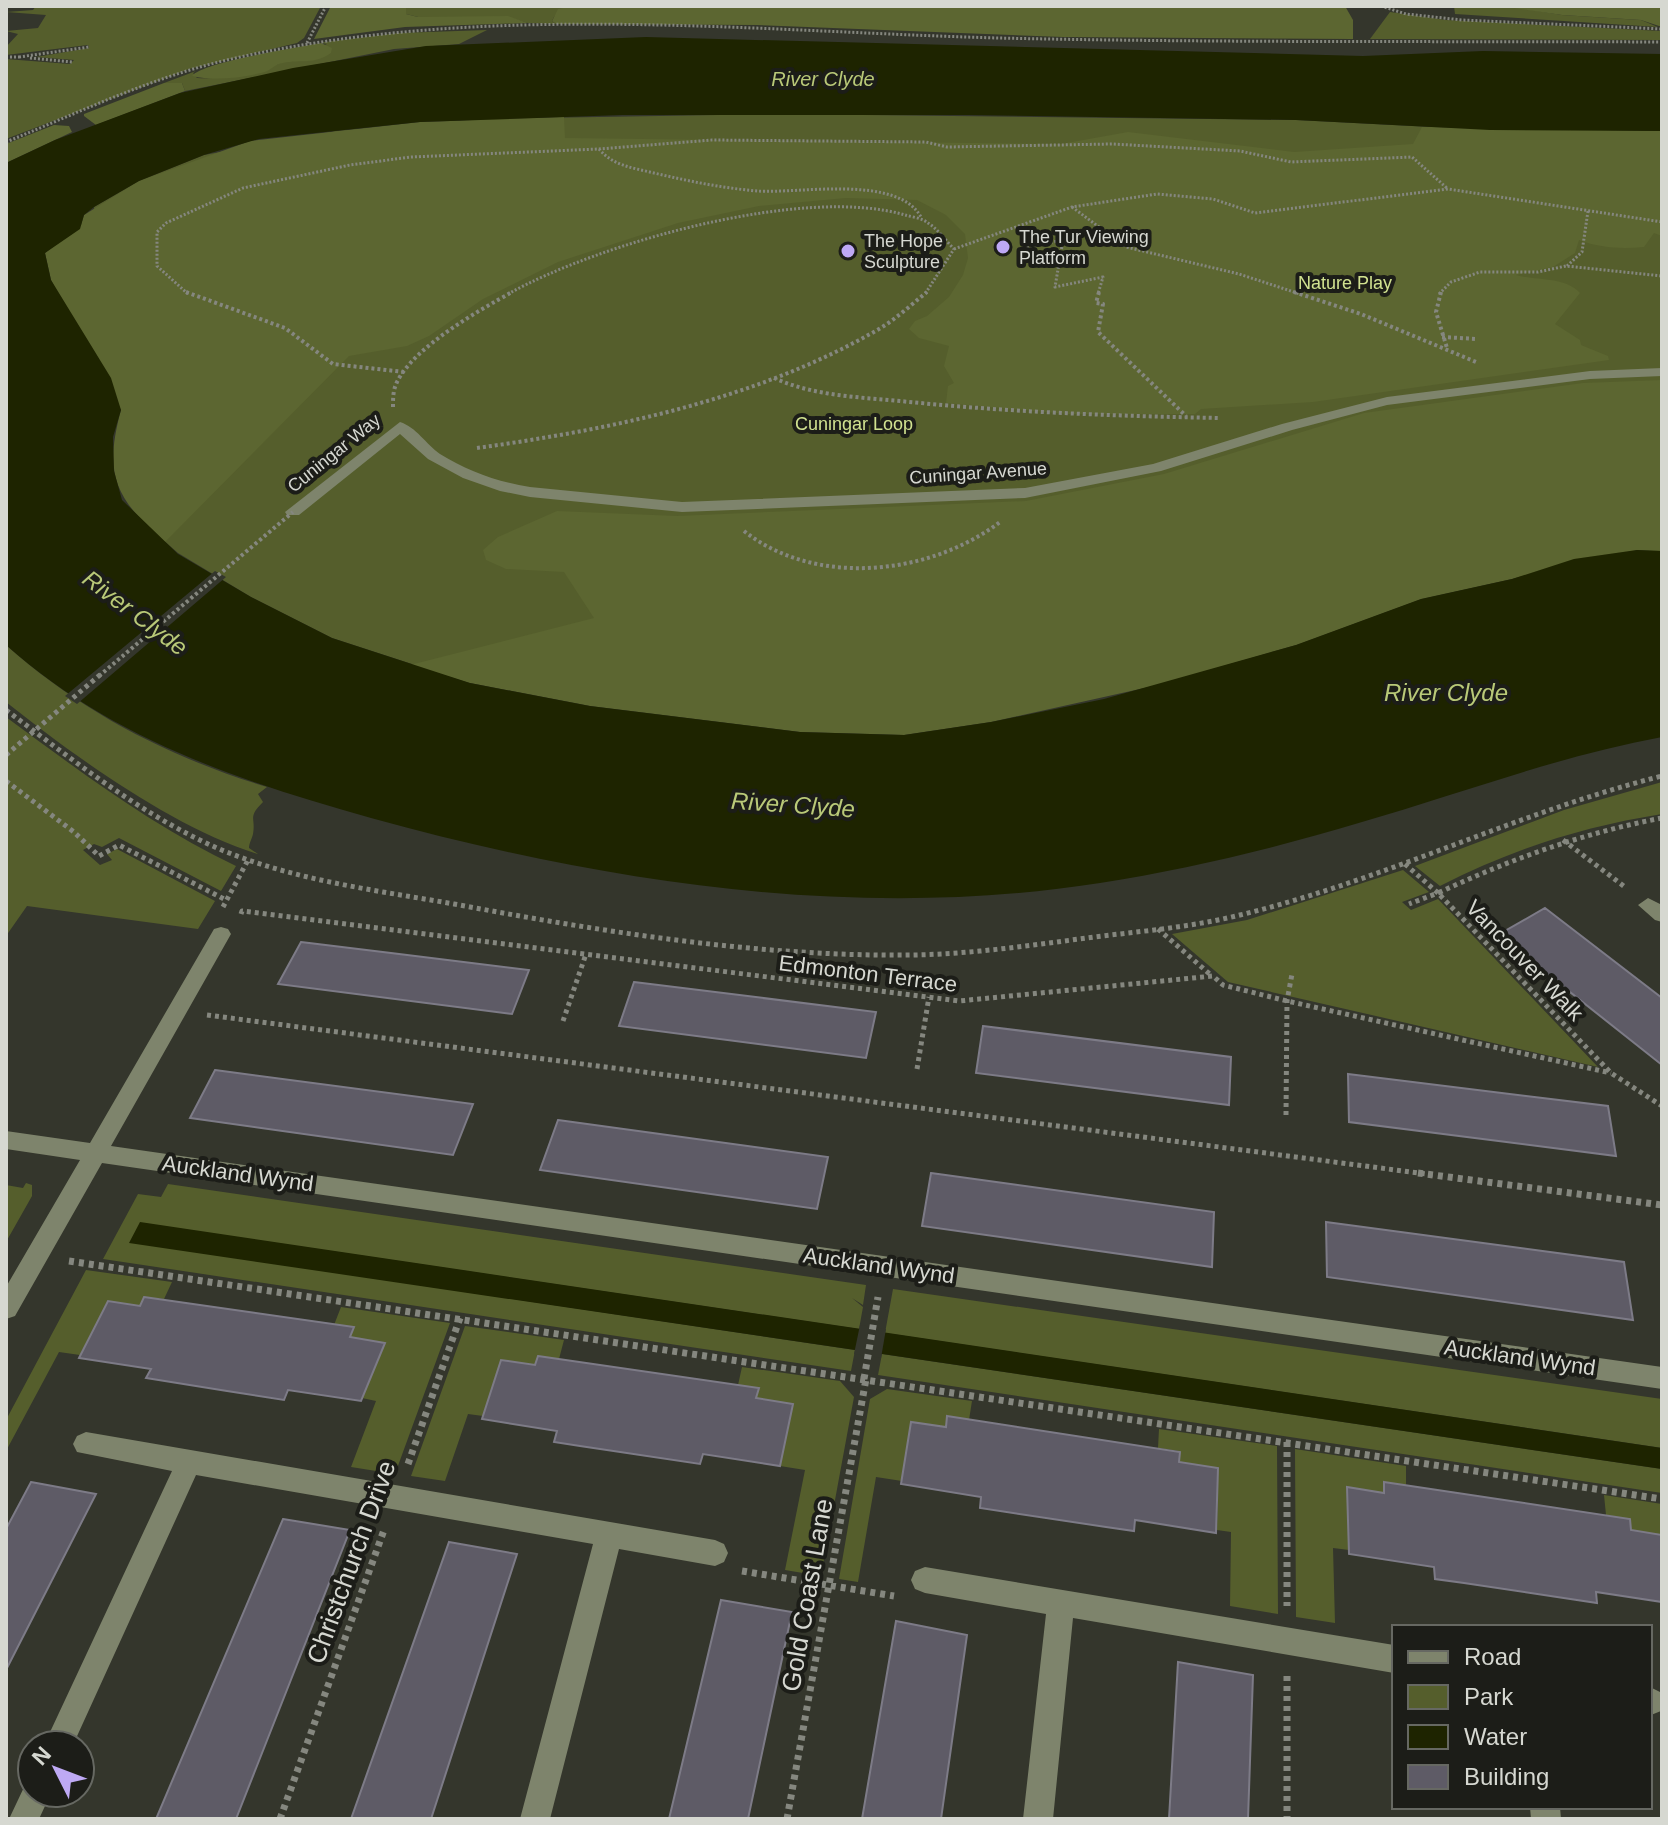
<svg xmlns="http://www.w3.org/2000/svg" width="1668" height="1825" font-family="Helvetica,sans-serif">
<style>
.green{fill:#555e2c}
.forest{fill:#5c6631}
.water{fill:#1e2400}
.pier{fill:#34362c}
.building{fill:#5e5b66;stroke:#7d7b87;stroke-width:2}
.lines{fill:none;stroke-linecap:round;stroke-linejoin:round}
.path-far3{stroke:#85877f;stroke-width:3;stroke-dasharray:2 2;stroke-linecap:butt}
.path-far2{stroke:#85877f;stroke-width:4;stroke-dasharray:3 3;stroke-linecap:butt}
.path-far1{stroke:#85877f;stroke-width:5;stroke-dasharray:4 4;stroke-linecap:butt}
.path{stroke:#85877f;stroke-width:7;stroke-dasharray:5 5;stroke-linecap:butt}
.minor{fill:#7e846c;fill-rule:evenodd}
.path-bridge-far1{stroke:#85877f;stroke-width:4;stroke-dasharray:3 3;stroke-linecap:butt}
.path-bridge{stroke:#85877f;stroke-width:5;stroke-dasharray:4 4;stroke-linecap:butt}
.poi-dot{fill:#bea9f4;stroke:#1c1d18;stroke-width:3}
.labels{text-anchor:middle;stroke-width:8;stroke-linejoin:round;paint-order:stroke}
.far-poi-label{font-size:18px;fill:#d6d8d1;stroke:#1c1d18;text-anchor:start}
.far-park-label{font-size:18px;fill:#d1e290;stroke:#1c1d18}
.far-street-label{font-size:18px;fill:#d6d8d1;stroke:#1c1d18}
.far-water-label{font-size:20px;font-style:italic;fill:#b9c978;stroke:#1c1d18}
.street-label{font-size:22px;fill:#d6d8d1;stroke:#1c1d18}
.water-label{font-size:24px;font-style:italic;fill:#b9c978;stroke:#1c1d18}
.near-street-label{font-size:26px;fill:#d6d8d1;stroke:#1c1d18}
</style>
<rect width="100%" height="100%" fill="#34362c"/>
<path class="green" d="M36 6H321L304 38 297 43 189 69 6 139V59L70 64 74 60 36 57 89 48 88 45 6 55V47L18 34 6 31 38 28 46 15 6 12 33 10Z
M406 6H572C563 7 556 12 552 21L556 24 528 23 508 17H418L406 14Z
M1454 6 1520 8 1562 15 1641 20 1658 27 1455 14Z
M1390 12 1446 20 1662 31V40L1370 39Z
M487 30 459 44 394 49 185 91 182 83H164L196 71 193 73 197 78C252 80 277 64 327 44L321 43 325 42 398 33Z
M776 114 1296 120 1490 130 1662 131V551L1637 550 1421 599 1296 645 470 683 332 638 251 597 178 553 140 520 94 207 139 181 204 155 337 131 485 119Z
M6 645C81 712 171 758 267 787L258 794 263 802C247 818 256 817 253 834 252 839 249 843 249 848L258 854C175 829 74 756 6 702Z
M6 717C81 772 152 826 236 866L221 891 119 838 102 847 94 844 83 850 100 865 112 860 107 854 117 849 215 901 198 929 27 906 6 936Z
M1662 782V814C1581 827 1513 849 1440 886L1415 866 1564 810Z
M1403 870 1429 892 1402 902 1411 910 1438 899 1598 1067 1228 982 1172 934 1247 920Z
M26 1183 32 1185V1196L6 1242V1185L23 1188Z
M168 1184 866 1285 863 1305 852 1298 863 1307 859 1329 141 1223 130 1242 855 1350 851 1371 103 1259 138 1194 161 1197Z
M86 1270 172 1282 164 1299 144 1297 140 1306 108 1301 80 1355 59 1352 6 1451V1420Z
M893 1289 1662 1399V1448L885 1333Z
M341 1307 450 1323 395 1474 351 1467 376 1401 362 1398 384 1343 350 1337 334 1325Z
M465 1326 564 1340 559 1359 538 1356 535 1365 501 1360 483 1416 468 1414 445 1481 411 1476Z
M882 1354 1662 1469V1493L878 1375Z
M742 1367 840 1381 854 1397 821 1576 785 1570 805 1470 780 1466 792 1404 756 1398 738 1385Z
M887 1389 972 1401 969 1420 946 1427 911 1422 902 1481 876 1477 858 1582 839 1579 870 1399Z
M1159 1429 1277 1446 1278 1614 1230 1606 1231 1532 1217 1530 1218 1468 1179 1462V1451L1158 1448Z
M1295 1449 1406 1466V1485L1384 1482V1493L1347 1488 1349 1550 1333 1548 1335 1623 1296 1617Z
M1604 1495 1662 1504V1535L1631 1530 1630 1519 1606 1515Z"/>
<path class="forest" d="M331 6H406V14L418 17 508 16 528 23 405 27 314 39Z
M572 6H1345L1353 20V39L1063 37 757 25 556 24 552 21 558 9Z
M1501 6H1662V27L1641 20 1562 15Z
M321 43 332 48 331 53C314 65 302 59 283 63 275 64 269 72 261 73 240 78 213 81 192 76 202 62 299 47 321 43Z
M164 83H182L185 91 96 125 84 116V114Z
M564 117 565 138 1061 144 1128 132 1294 152 1413 144 1422 127 1662 131V236L1654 233 1644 247C1621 249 1600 248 1579 240L1575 253 1553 267 1516 275C1536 281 1564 276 1580 293L1555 324 1580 340 1581 345 1608 356 1609 360 1313 402 1201 409 1195 414H1067L946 403 948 386 954 383 944 366 949 346 919 338 909 329 915 321 927 316 949 297 963 275 968 258 965 234 946 215 917 200 846 198 759 206 678 223 558 262 483 299 429 336 407 346 349 356 165 542C116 499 103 476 121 410L51 280 45 253 81 225 84 215 139 181 250 141 420 122Z
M54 125 69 126 72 132 6 163V144Z
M1662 380V551L1637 550 1574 559 1512 579 1421 599 1296 645 1158 685 991 722 904 735 800 732 590 706 470 683 410 665 594 618 564 572 506 569 486 560 483 550 498 537 557 511 677 516 1026 501 1164 474 1364 413 1583 383Z"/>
<path class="water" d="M646 37 1363 56 1483 51 1662 54V131L1490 130 1296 120 968 115H622L420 122 259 139 204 155 139 181 94 207 84 215 80 229 45 253 51 280 111 378 121 410 113 437 114 471 122 500 178 554 251 597 332 638 470 683 590 706 800 732 904 735 991 722 1104 699 1296 645 1421 599 1512 579 1574 559 1637 550 1662 551V737C1559 756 1462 793 1362 822 1276 848 1188 869 1100 883 857 921 606 883 371 818 239 781 110 738 6 645V163L55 140 180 93 293 68 426 46Z
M140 1222 1662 1448V1469L129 1243Z"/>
<path class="pier" d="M215 571 226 577 77 704 65 696Z
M860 1325 886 1329 881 1358 854 1354Z"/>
<path class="building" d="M1545 908 1662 998V1065L1498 935Z
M301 942 391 953 529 970 512 1014 278 984Z
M634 982 876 1012 866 1058 619 1026Z
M983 1026 1231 1057 1229 1105 976 1073Z
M215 1070 473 1104 453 1155 190 1118Z
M1348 1074 1608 1106 1616 1156 1349 1122Z
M558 1120 828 1157 817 1209 540 1170Z
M931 1173 1214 1212 1212 1267 922 1226Z
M1326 1222 1624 1262 1633 1320 1327 1277Z
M144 1297 354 1327 350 1337 385 1343 361 1401 288 1390 284 1400 227 1391 146 1378 151 1369 79 1358 108 1301 140 1306Z
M538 1356 759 1388 756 1398 793 1404 780 1466 703 1454 700 1464 580 1446 554 1442 557 1431 482 1419 501 1360 535 1365Z
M947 1416 1180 1452 1179 1462 1218 1468 1216 1533 1135 1520 1134 1531 1106 1527 980 1508 981 1497 901 1484 911 1422 946 1427Z
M31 1482 96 1494 6 1670V1529Z
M1384 1482 1630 1519 1631 1530 1662 1535V1602L1596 1592 1597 1603 1464 1583 1435 1579 1434 1567 1349 1554 1347 1487 1384 1493Z
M283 1519 350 1530 236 1819H156Z
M449 1542 517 1554 431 1819H351Z
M721 1600 792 1612 748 1819H669Z
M896 1621 967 1635 941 1819H862Z
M1178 1662 1253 1675 1248 1819H1169Z"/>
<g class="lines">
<path class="path-far3" d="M1381 6 1406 14 1462 20 1662 29
M307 43 326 6
M6 57H20
M19 57 89 47
M30 58 72 62
M6 142C78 113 150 78 227 60 480 1 741 31 998 38 1219 43 1441 41 1662 42
M599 149C613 166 634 168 654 173 688 181 722 188 757 191 799 194 897 174 921 217
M1072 207 1126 247 1239 274 1300 294
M954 249 1072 207 1157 194 1213 199 1255 213 1448 189 1662 222
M1019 249 1063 240 1055 287 1103 277 1098 294
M1567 266 1582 252 1588 211
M188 294 157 266V232L166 223 243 188 350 165 411 157 599 149 712 140 926 142 947 147 1112 144 1240 151 1291 162 1412 157 1448 189
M508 294C600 243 803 185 905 215 912 217 922 218 928 223 938 229 946 241 954 249L925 294
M1439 294 1451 282 1480 272H1538L1566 266 1662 276"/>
<path class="path-far2" d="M186 292 285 328 333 364 404 372
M1099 292 1096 303 1103 304 1098 332 1186 416
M1294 292 1361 314 1476 362
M1441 292 1436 312 1447 348
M1442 337 1477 339
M774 378C814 396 858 397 900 401 1007 412 1113 416 1220 418
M393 407C393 398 393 390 397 382 414 347 478 311 512 292
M477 448C614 429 758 399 879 329 896 319 912 304 927 292
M744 531C816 588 930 575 1000 522"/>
<path class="path-far1" d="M6 710C73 760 140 814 217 848 292 880 374 890 454 904 604 932 759 957 912 955 973 954 1034 945 1094 937 1143 931 1192 927 1240 915 1385 880 1518 812 1662 776
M6 781 74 832 99 856 119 845 226 900
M1662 818C1583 833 1511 859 1438 893L1611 1073 1662 1106
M1563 840 1625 887
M1405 864 1438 893 1409 904
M223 907 248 860
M241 914 242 911 959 1001 1213 976 1223 985 1287 1001 1611 1073
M1158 929 1212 976
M207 1015 1434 1175
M563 1021 586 954
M917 1069 929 997
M1286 1115 1287 1001 1292 974"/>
<path class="path" d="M1418 1173 1662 1205
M69 1261 1662 1499
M864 1379 878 1297
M1287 1442V1606
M408 1464 460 1318
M742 1571 894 1596
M1287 1676V1819
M280 1819 384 1530
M787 1819 866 1379"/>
<path class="minor" d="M1662 368V376L1590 379 1387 405 1292 430 1161 471 1025 498 682 512 530 497 500 491 463 478 428 459 400 434 299 515H287L285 512 400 422C416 427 426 444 440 454 467 471 498 482 530 487L682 502 1025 488 1153 464 1282 424 1387 397 1590 371Z
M1648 898 1662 905V922L1655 920 1638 905Z
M221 927 228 929 231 934 111 1146 1662 1367V1389L102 1163 15 1316 6 1319V1287L80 1160 6 1149V1131L90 1143 214 929Z
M86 1432 715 1540 724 1544 728 1553 724 1562 715 1566 619 1549 550 1819H520L593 1544 196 1475 73 1745H44L172 1471 77 1452 73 1444 77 1436Z
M925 1567 1394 1645V1673L1073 1618 1053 1819H1023L1046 1614 925 1593 915 1589 911 1580 915 1571Z
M1650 1687 1662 1693 1661 1711 1651 1715Z
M32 1780V1793H51L39 1819H9L26 1783Z
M1530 1807H1560L1561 1819H1531Z"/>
<path class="path-bridge-far1" d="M99 676 293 512"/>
<path class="path-bridge" d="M6 755 101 674"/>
</g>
<g class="poi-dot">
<circle cx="1003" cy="247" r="8"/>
<circle cx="848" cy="251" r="8"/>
</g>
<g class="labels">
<g class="far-poi-label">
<text x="1019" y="243">The Tur Viewing<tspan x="1019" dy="21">Platform</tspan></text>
<text x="864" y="247">The Hope<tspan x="864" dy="21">Sculpture</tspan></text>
</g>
<g class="far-park-label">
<text x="1345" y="289">Nature Play</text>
<text x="854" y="430">Cuningar Loop</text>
</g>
<g class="far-street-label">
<text transform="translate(334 453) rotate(-39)" y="6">Cuningar Way</text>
<text transform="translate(978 473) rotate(-4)" y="6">Cuningar Avenue</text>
</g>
<g class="far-water-label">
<text x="823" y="86">River Clyde</text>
</g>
<g class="street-label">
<text transform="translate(1525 960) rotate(46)" y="8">Vancouver Walk</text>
<text transform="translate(868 973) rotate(7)" y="8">Edmonton Terrace</text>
<text transform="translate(238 1173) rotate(8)" y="8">Auckland Wynd</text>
<text transform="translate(879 1265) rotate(8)" y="8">Auckland Wynd</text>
<text transform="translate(1520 1357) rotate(8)" y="8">Auckland Wynd</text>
</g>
<g class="water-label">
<text transform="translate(135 613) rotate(37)" y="8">River Clyde</text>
<text x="1446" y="701">River Clyde</text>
<text transform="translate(793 805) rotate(4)" y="8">River Clyde</text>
</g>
<g class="near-street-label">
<text transform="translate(351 1562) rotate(-70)" y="9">Christchurch Drive</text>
<text transform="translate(807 1595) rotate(-80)" y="9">Gold Coast Lane</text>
</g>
</g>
<rect width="1668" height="1825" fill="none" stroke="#d6d8d1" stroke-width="16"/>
<rect x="1392" y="1625" width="260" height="184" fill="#1c1d18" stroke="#666862" stroke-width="2"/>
<rect x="1408" y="1651" width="40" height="12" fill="#7e846c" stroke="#666862" stroke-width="2"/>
<text x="1464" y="1665" font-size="24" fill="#d6d8d1">Road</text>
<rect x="1408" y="1685" width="40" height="24" fill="#555e2c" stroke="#666862" stroke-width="2"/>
<text x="1464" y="1705" font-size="24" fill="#d6d8d1">Park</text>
<rect x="1408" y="1725" width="40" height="24" fill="#1e2400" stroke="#666862" stroke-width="2"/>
<text x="1464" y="1745" font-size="24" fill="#d6d8d1">Water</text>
<rect x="1408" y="1765" width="40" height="24" fill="#5e5b66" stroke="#666862" stroke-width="2"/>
<text x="1464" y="1785" font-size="24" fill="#d6d8d1">Building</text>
<g transform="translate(56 1769) rotate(312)"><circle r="38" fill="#1c1d18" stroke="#666862" stroke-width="2"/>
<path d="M0-6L14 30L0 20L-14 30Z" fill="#bea9f4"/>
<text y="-12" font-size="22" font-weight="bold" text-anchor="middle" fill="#d6d8d1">N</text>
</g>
</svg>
